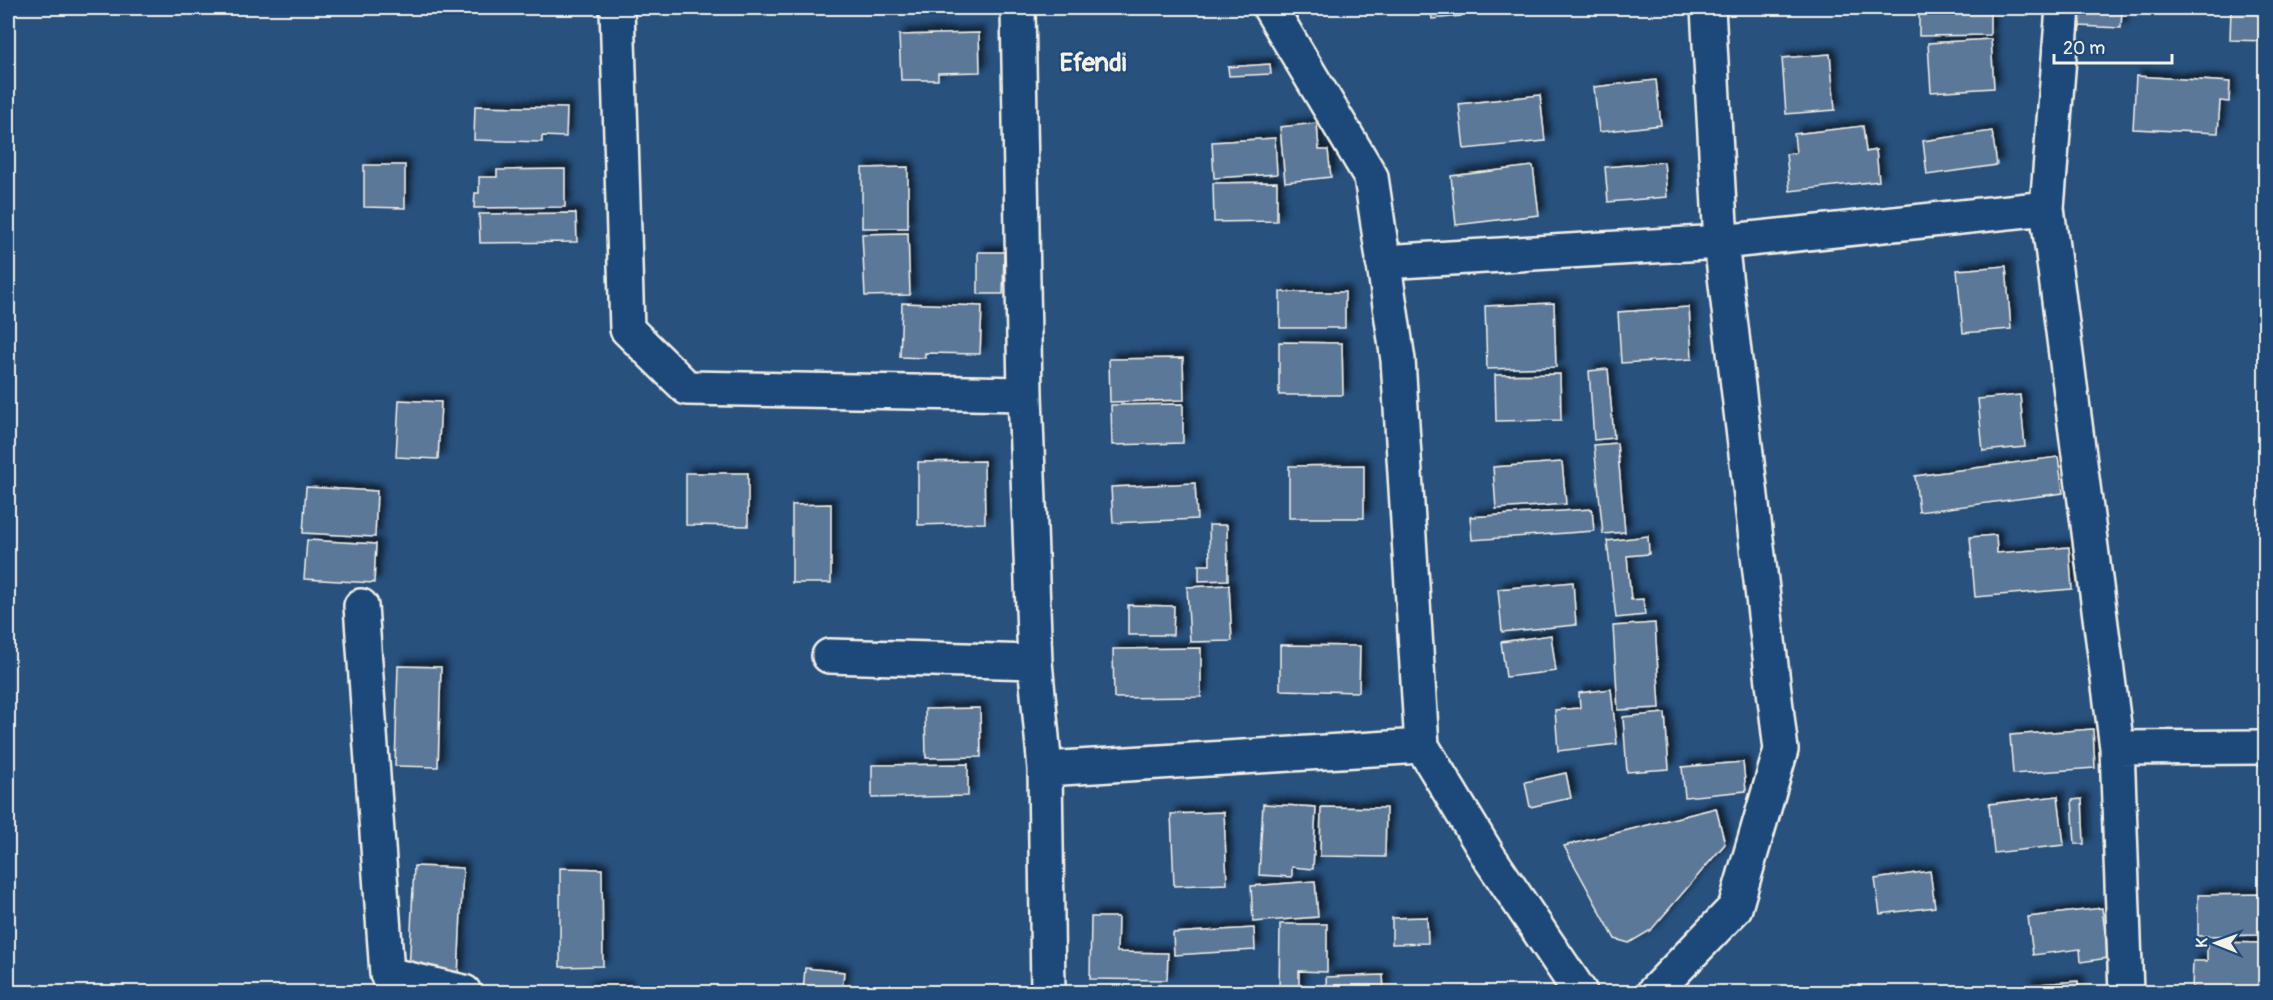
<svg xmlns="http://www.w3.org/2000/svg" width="2273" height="1000" font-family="Pangolin,sans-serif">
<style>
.building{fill:#5b7899;stroke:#f4f1e8;stroke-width:1.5;filter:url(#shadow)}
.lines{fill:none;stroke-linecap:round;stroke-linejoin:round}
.minor-casing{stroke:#f4f1e8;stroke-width:38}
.tertiary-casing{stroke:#f4f1e8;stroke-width:38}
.minor{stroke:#1f4a7a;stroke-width:33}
.tertiary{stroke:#1f4a7a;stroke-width:33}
.labels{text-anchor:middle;stroke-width:4.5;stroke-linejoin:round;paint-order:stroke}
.district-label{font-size:26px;font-weight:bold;fill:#f4f1e8;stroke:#1f4a7a}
</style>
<defs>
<filter id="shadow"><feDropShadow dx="5.5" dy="-5.5" stdDeviation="3" flood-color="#0009"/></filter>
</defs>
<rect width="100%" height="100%" fill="#28517e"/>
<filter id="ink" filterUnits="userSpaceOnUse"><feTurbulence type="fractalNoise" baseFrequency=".0167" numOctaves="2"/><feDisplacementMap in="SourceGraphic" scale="12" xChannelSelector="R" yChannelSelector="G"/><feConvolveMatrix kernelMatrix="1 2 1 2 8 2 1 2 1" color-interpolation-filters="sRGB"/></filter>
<g filter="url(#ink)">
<path class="building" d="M1430 8H1460L1461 16 1432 19Z
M1919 8H1990V35L1919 36Z
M2080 8H2122L2121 28 2079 26Z
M2231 8H2266V41L2230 40Z
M979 33 980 72 938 73V80H901L899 35Z
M1991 39 1994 88 1931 92 1928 43Z
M1830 54 1835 110 1786 114 1782 58Z
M1270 64 1271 74 1229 76 1228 67Z
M2136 76 2230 82 2229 102 2220 101 2218 133 2133 129Z
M1656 80 1661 125 1599 132 1594 87Z
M1540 95 1545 141 1464 149 1459 104Z
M475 106 567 108 566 137 542 136V142L474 140Z
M1317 123 1319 150H1328L1331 177 1285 182 1280 127Z
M1863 126 1866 152 1876 150 1879 181 1790 191 1786 154 1796 153 1794 134Z
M1992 131 1997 165 1927 175 1923 141Z
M1275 138 1277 174 1214 178 1212 142Z
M1664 162 1667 197 1608 202 1605 167Z
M364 165H405V208L364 207Z
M1533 166 1539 215 1456 225 1451 176Z
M908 167V228H862V168Z
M565 169V207L474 208 475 193H479V177H497V170Z
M1277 182V221L1214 222 1213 183Z
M576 213 577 242 480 243 479 214Z
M908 233 910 295 865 296 862 234Z
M978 252H1004L1003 294H978Z
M2006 266 2011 329 1963 333 1957 270Z
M1280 292H1345V328H1280Z
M902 303 982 306 980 354 925 353V358L900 357Z
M1554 303 1556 367 1487 369 1485 306Z
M1689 307 1692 359 1621 363 1618 312Z
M1279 342 1342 343 1343 395H1279Z
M1183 358 1184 400 1110 402 1109 359Z
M1608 369 1614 438 1594 440 1589 371Z
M1560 374 1561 420 1496 421 1495 375Z
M2020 395 2025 447 1983 451 1978 399Z
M399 400 441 402 438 459 396 457Z
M1183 404V443L1112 445 1111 405Z
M1617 443 1625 532 1603 534 1594 445Z
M2058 457 2063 493 1919 512 1915 476Z
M984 461 985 523 918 525V462Z
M1562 462 1566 504 1496 509 1493 467Z
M1364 465V518H1289V466Z
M686 473H748V526L686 525Z
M1195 483 1197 519 1113 523 1111 487Z
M306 487 377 491 375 537 303 533Z
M831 504V583H792V505Z
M1592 509 1594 531 1472 540 1470 517Z
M1209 525H1227L1228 580 1199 581V565H1210Z
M1996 535 1997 553 2069 547 2072 589 1975 597 1970 537Z
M1648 536 1649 554 1627 556 1631 600 1643 599 1645 615 1616 618 1607 541Z
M307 540 376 544 374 583 304 579Z
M1573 582 1576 625 1502 632 1498 589Z
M1229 585 1232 641 1190 642 1187 587Z
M1128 605 1174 606 1173 635H1128Z
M1655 623 1660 708 1618 710 1613 626Z
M1551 635 1556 671 1506 677 1501 642Z
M1280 645 1360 646 1359 692 1280 690Z
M1201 648V697L1114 698 1113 649Z
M398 666 441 667 438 767 395 766Z
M1611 689 1617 744 1558 751 1555 710 1580 708 1579 693Z
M980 708 981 757 926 758 925 709Z
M1665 713 1669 769 1627 772 1623 717Z
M2093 729 2095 768 2013 774 2010 735Z
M1743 762 1746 791 1685 797 1682 767Z
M968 764V796L872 798V765Z
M1566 773 1571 798 1530 807 1525 782Z
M2058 796 2064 845 1994 853 1989 804Z
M2082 799 2084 844H2075L2072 800Z
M1263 804 1316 807 1313 869 1292 867V877L1259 875Z
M1321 807 1386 808 1385 857 1320 856Z
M1716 808 1725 844 1651 930 1629 943 1615 939 1564 846Z
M1224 812 1227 884 1174 886 1171 814Z
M414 866 463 868 458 976 409 973Z
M560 868 602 869 603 966 560 967Z
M1930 871 1935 907 1880 914 1875 879Z
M1315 881 1318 917 1253 922 1251 886Z
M2266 894V935L2198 936V895Z
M2102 908 2108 958 2081 962 2080 949 2033 955 2028 917Z
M1091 917H1118L1117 952 1168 953 1167 980 1090 979Z
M1427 917 1428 943 1392 944V918Z
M1280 924H1327V972L1299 971V992H1279Z
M1254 928 1255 950 1174 955 1173 933Z
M2207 942 2266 943V991L2192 989 2193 961H2207Z
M805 968 844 972 842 992H803Z
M1383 975 1384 992H1327L1326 977Z
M2078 981 2079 992H2027L2026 985Z
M627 987V992H587V988Z"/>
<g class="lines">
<defs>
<path id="minor" d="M617 8 627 329 687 388 1025 394
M1018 8 1025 394 1035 662 1045 769 1048 992
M2063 8 2047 208 2117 748 2126 992
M1383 262 1721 242 2047 208
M361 606 387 974 464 992
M829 656 1035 662
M2117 748 2266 747
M1045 769 1422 746
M1654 992 1735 908 1781 750 1721 242 1708 8"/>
<path id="tertiary" d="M1270 8 1371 177 1398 360 1422 746 1489 857 1580 992"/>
</defs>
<use href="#minor" class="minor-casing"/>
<use href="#tertiary" class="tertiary-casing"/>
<use href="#minor" class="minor"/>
<use href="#tertiary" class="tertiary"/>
</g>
</g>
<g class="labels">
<g class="district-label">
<text x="1093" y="71">Efendi</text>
</g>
</g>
<rect width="2273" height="1000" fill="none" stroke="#1f4a7a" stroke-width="30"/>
<rect x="15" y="15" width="2243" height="970" fill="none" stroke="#f4f1e8" stroke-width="2" filter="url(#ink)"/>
<g transform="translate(2216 943) rotate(271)" stroke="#1f4a7a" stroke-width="4.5" paint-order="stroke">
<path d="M0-4.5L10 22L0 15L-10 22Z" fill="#f4f1e8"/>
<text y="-9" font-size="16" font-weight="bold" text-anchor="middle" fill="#f4f1e8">K</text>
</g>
<path d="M2054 54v9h118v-9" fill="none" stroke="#f4f1e8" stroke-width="3"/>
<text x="2063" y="54" font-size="18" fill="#f4f1e8" stroke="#1f4a7a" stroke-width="4.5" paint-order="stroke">20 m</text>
</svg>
